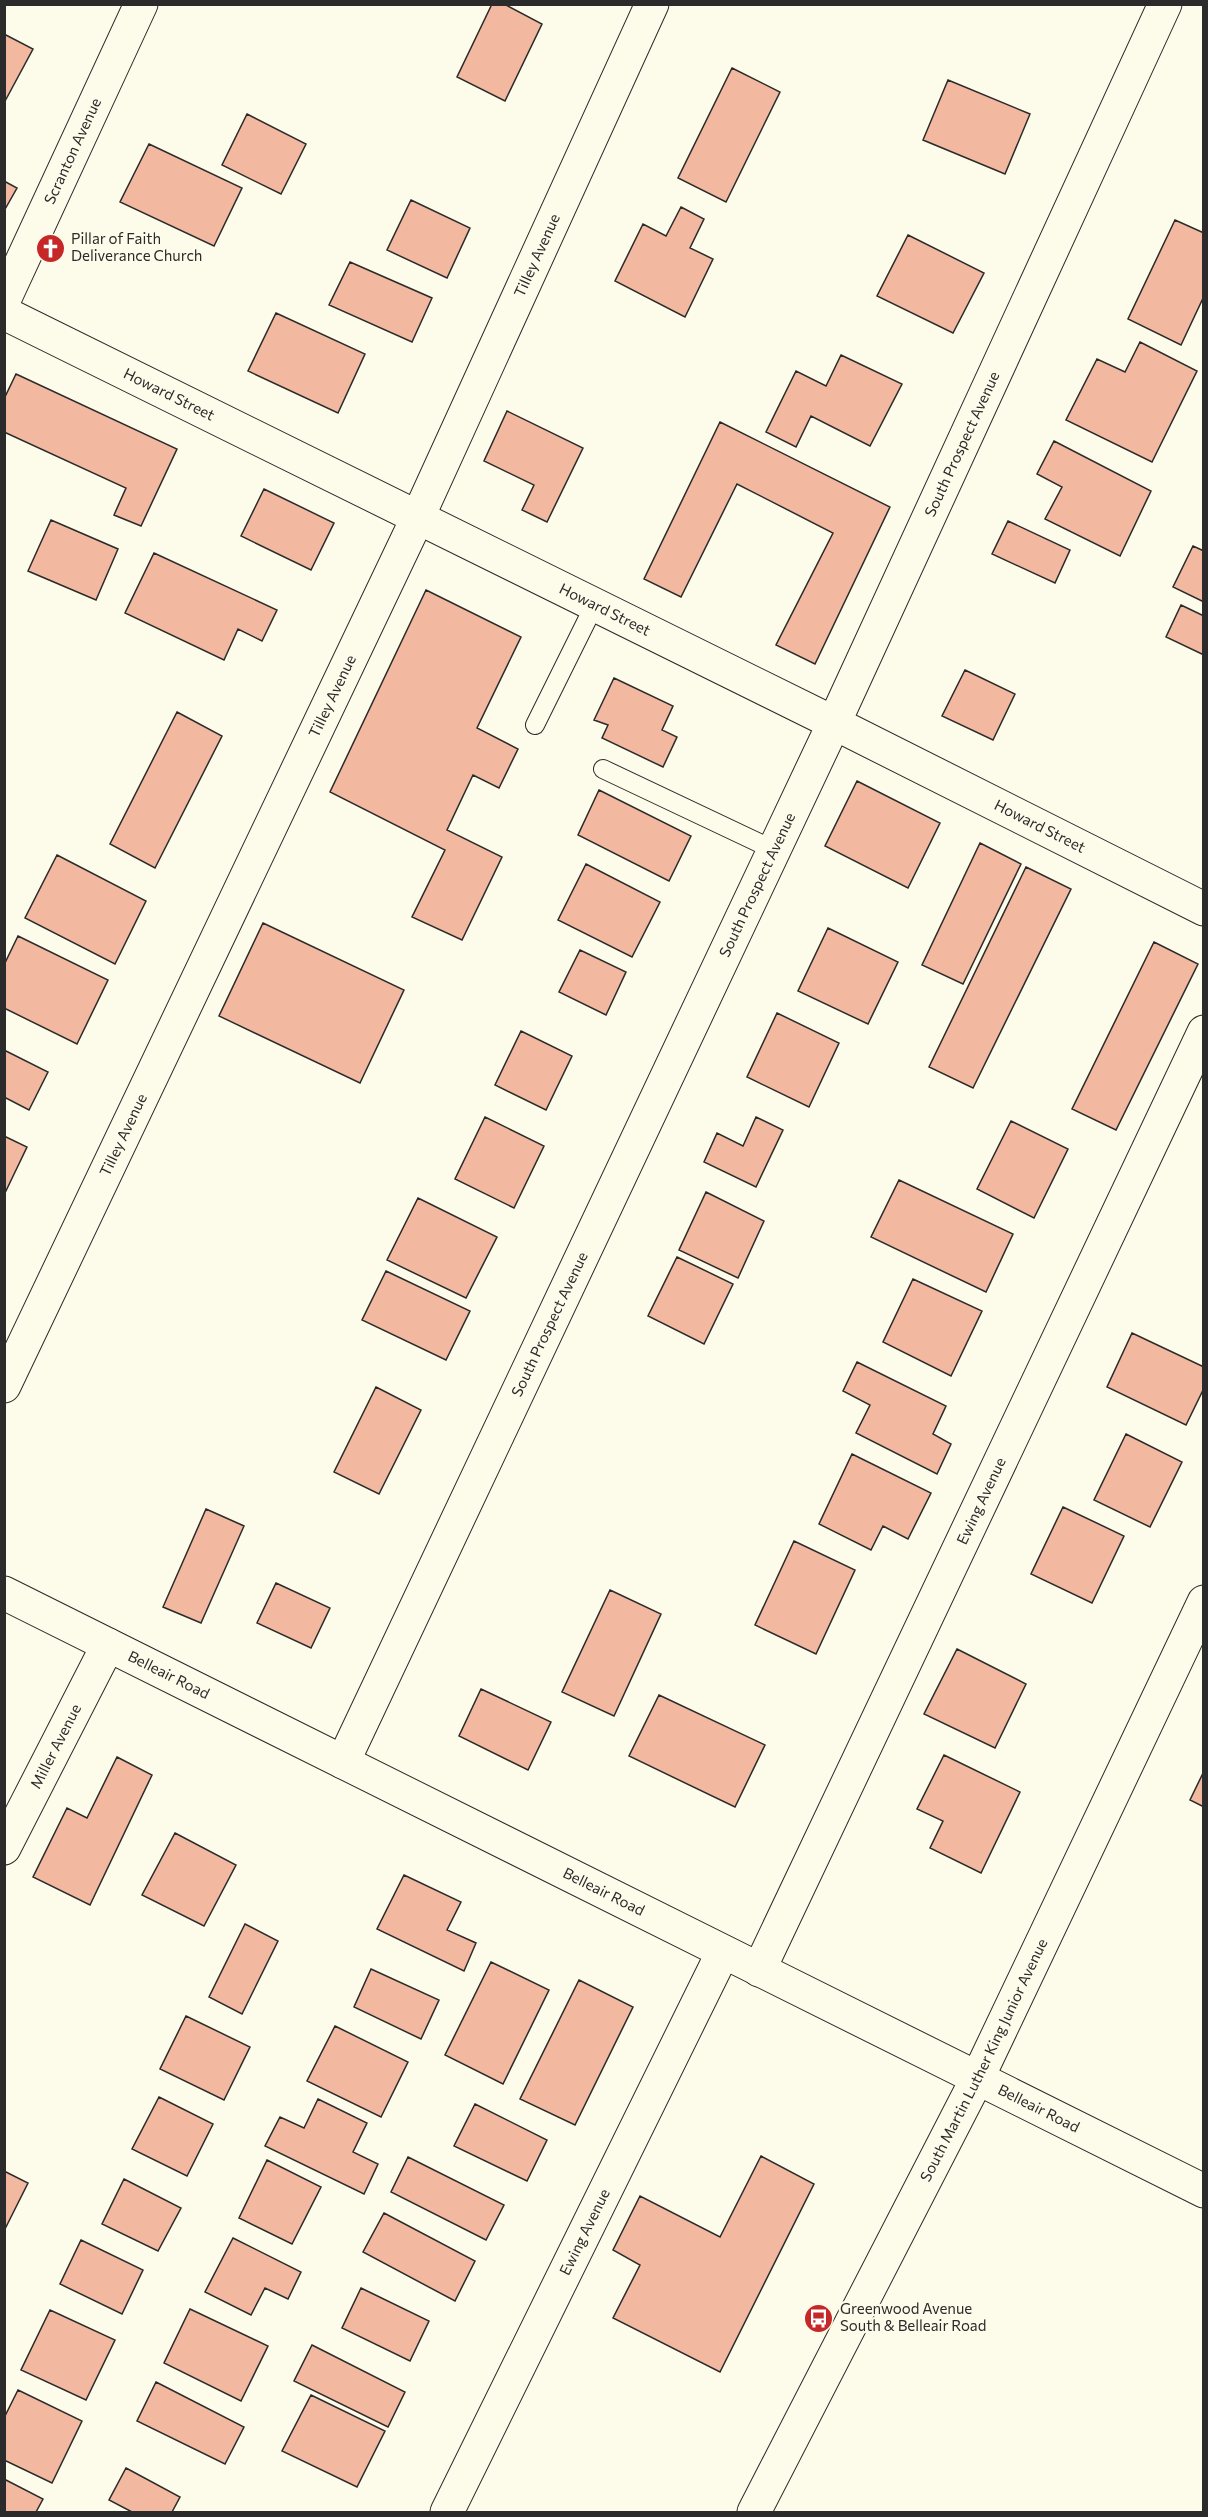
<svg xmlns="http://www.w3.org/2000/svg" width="1208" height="2517" font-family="Commissioner,sans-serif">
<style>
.building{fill:#f2b8a0;stroke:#2b2b2b;stroke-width:1.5}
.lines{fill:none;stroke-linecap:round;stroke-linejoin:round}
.service-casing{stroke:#2b2b2b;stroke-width:20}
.minor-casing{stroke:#2b2b2b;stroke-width:35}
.tertiary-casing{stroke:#2b2b2b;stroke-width:35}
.secondary-casing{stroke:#2b2b2b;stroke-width:35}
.service{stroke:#fdfbea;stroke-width:18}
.minor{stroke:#fdfbea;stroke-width:33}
.tertiary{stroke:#fdfbea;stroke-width:33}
.secondary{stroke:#fdfbea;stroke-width:33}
.labels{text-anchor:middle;stroke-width:4.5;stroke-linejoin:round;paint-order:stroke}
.street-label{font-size:15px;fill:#2b2b2b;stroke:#fdfbea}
.poi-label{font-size:15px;fill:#2b2b2b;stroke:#fdfbea;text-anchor:start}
</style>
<rect width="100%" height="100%" fill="#fdfbea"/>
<path class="building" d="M492 4H504L542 24 505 101 457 77Z
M4 34 33 49 4 103Z
M732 68 780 92 726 202 678 178Z
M948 80 1030 114 1005 174 923 140Z
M247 114 306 144 281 194 222 165Z
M149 144 242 188 214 246 120 202Z
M4 181 17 188 4 211Z
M411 200 470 228 447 278 387 250Z
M681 207 704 219 690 248 713 259 685 317 615 281 643 224 666 236Z
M1175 220 1204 233V296L1181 345 1128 319Z
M908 235 984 273 953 333 877 296Z
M350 262 432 298 412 342 329 305Z
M276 313 365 354 338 413 248 371Z
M1140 342 1197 371 1152 462 1066 420 1097 359 1125 372Z
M841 355 902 384 870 446 811 416 796 447 766 432 796 371 826 386Z
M16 374 177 449 141 526 114 515 126 488 4 432V399Z
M507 411 583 448 547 522 522 510 534 485 484 461Z
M720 422 890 507 815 664 776 645 833 533 737 484 681 597 644 579Z
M1054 441 1151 491 1120 556 1045 519 1062 487 1037 474Z
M264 489 334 523 311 570 241 536Z
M51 520 118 549 96 600 28 571Z
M1008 521 1070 550 1055 583 992 554Z
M1193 546 1204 551V602L1173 587Z
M154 553 277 610 262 641 238 629 224 660 125 613Z
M426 590 521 637 477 728 518 749 499 788 473 775 447 830 502 857 462 940 412 917 445 850 330 792Z
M1181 605 1204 616V655L1166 637Z
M965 670 1015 694 993 740 942 716Z
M614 678 673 706 662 730 677 737 663 767 602 738 608 725 594 720Z
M177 712 222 736 155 868 110 844Z
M857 781 940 823 908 888 825 846Z
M599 790 691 836 669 881 578 835Z
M980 843 1021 864 963 984 922 965Z
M57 855 146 901 115 964 25 918Z
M586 864 660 902 632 957 558 920Z
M1026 867 1071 889 973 1088 929 1067Z
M263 923 404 990 360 1083 219 1016Z
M828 928 898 962 868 1024 798 991Z
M18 936 108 980 77 1044 4 1008V965Z
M1154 942 1198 964 1116 1130 1072 1109Z
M580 950 626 972 606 1015 559 992Z
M777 1013 839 1043 809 1107 747 1077Z
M521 1031 572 1056 546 1110 495 1085Z
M4 1050 48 1072 29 1110 4 1097Z
M485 1117 544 1146 514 1208 455 1179Z
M756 1117 783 1130 756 1187 704 1162 717 1133 743 1146Z
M1011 1121 1068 1149 1034 1218 977 1189Z
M4 1136 27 1147 4 1195Z
M899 1180 1013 1234 986 1292 871 1237Z
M706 1192 764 1221 738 1278 679 1250Z
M418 1198 497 1237 466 1298 387 1260Z
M677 1257 733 1284 704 1344 648 1316Z
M386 1271 470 1311 446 1360 362 1320Z
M913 1279 982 1311 951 1376 883 1342Z
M1132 1333 1204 1367V1388L1186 1425 1107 1387Z
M857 1362 946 1406 933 1434 951 1444 937 1474 856 1433 870 1405 843 1391Z
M376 1387 421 1410 379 1494 334 1472Z
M1126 1434 1182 1462 1150 1527 1094 1500Z
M852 1454 931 1493 908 1539 883 1526 871 1550 819 1524Z
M1063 1507 1124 1536 1092 1603 1031 1574Z
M206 1509 244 1526 201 1623 163 1607Z
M794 1541 855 1570 816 1654 755 1625Z
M276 1583 330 1608 311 1648 257 1623Z
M610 1590 661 1614 614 1716 562 1692Z
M957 1649 1026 1684 995 1748 924 1714Z
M481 1689 551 1722 528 1770 459 1736Z
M659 1695 765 1745 735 1807 629 1756Z
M944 1755 1020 1792 981 1873 930 1848 943 1821 917 1809Z
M117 1757 152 1775 90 1905 33 1877 67 1808 87 1818Z
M1204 1771V1807L1190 1800Z
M175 1833 236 1865 204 1926 142 1895Z
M404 1875 461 1902 447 1930 476 1943 464 1971 377 1929Z
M245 1924 278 1941 242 2014 209 1997Z
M491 1962 549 1990 503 2084 445 2055Z
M371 1969 439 2000 421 2039 354 2007Z
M579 1980 633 2007 575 2125 520 2099Z
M186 2016 250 2047 224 2100 160 2069Z
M335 2026 408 2062 381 2117 307 2081Z
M159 2097 213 2124 187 2176 132 2149Z
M318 2099 367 2123 353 2152 378 2164 364 2194 265 2146 280 2117 304 2128Z
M475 2104 547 2140 527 2181 454 2146Z
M761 2156 814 2184 720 2372 613 2318 640 2265 613 2250 640 2196 720 2237Z
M408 2157 504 2205 486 2240 391 2192Z
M267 2160 321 2187 292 2244 239 2218Z
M4 2171 28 2183 4 2231Z
M124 2179 181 2208 158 2251 102 2224Z
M384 2213 475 2261 455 2301 363 2252Z
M233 2238 301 2272 288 2299 265 2288 251 2315 205 2292Z
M81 2240 143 2270 122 2314 60 2284Z
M361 2288 429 2321 410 2361 342 2328Z
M190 2309 268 2346 241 2401 164 2363Z
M50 2310 115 2340 86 2400 21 2370Z
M312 2345 405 2392 388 2427 294 2381Z
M156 2382 244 2427 225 2464 137 2421Z
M18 2390 82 2421 52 2483 4 2460V2418Z
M311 2395 385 2431 357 2487 282 2451Z
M126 2468 180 2497 172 2512H132L109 2500Z
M4 2479 43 2499 36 2512H4Z"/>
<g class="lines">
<defs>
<path id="service" d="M535 725 594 606
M603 769 774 850"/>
<g id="minor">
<path id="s1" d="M4 300 141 4"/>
<path id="s2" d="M4 313 834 723 1204 909"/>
<path id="s3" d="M4 1386 417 519 652 4"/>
<path id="s4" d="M343 1762 834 723 1165 4"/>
<path id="s5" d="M4 1848 108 1645"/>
<path id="s6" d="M759 1970 1204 1032"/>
<path id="s7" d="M447 2512 723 1952"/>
</g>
<g id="tertiary">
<path id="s8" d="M754 2512 978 2077 1204 1602"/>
</g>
<g id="secondary">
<path id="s9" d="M4 1593 1204 2191"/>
</g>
</defs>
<use href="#service" class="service-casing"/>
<use href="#minor" class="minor-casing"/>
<use href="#tertiary" class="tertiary-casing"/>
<use href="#secondary" class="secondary-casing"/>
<use href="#service" class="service"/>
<use href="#minor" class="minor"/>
<use href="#tertiary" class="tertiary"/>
<use href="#secondary" class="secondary"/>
</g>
<defs>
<symbol id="church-disc" viewBox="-11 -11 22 22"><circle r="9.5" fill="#c62828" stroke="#fdfbea"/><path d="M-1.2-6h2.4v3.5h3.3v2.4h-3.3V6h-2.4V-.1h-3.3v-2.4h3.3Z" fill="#fff"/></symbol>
<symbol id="bus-disc" viewBox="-11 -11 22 22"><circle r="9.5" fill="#c62828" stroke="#fdfbea"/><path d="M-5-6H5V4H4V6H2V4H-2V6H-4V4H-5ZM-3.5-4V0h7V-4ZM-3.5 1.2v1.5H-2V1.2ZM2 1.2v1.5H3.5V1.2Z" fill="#fff"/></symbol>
</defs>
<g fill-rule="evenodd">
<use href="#church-disc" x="34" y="232" width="33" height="33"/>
<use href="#bus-disc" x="802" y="2302" width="33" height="33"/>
</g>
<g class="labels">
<g class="street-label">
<text dy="5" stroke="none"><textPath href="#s1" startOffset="164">Scranton Avenue</textPath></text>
<text dy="5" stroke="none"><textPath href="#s3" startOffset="1250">Tilley Avenue</textPath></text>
<text dy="5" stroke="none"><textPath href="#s2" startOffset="184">Howard Street</textPath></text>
<text dy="5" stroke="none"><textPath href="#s4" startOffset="1456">South Prospect Avenue</textPath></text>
<text dy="5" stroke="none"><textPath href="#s2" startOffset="670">Howard Street</textPath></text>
<text dy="5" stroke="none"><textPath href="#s3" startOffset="764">Tilley Avenue</textPath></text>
<text dy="5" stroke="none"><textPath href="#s2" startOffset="1156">Howard Street</textPath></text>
<text dy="5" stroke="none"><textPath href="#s4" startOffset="970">South Prospect Avenue</textPath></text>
<text dy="5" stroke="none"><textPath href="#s3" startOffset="278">Tilley Avenue</textPath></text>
<text dy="5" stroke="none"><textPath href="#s4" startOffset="484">South Prospect Avenue</textPath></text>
<text dy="5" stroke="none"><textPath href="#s6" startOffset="519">Ewing Avenue</textPath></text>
<text dy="5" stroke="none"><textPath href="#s9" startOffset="184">Belleair Road</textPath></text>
<text dy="5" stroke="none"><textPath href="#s5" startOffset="114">Miller Avenue</textPath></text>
<text dy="5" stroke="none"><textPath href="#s9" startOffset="670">Belleair Road</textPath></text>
<text dy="5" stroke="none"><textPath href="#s8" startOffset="507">South Martin Luther King Junior Avenue</textPath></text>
<text dy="5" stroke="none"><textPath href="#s9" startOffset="1156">Belleair Road</textPath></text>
<text dy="5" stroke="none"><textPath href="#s7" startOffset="312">Ewing Avenue</textPath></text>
</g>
<g class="poi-label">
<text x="71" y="244">Pillar of Faith<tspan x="71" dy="17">Deliverance Church</tspan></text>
<text x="840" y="2314">Greenwood Avenue<tspan x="840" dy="17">South &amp; Belleair Road</tspan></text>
</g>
</g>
<rect width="1208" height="2517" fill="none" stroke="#2b2b2b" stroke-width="12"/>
</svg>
